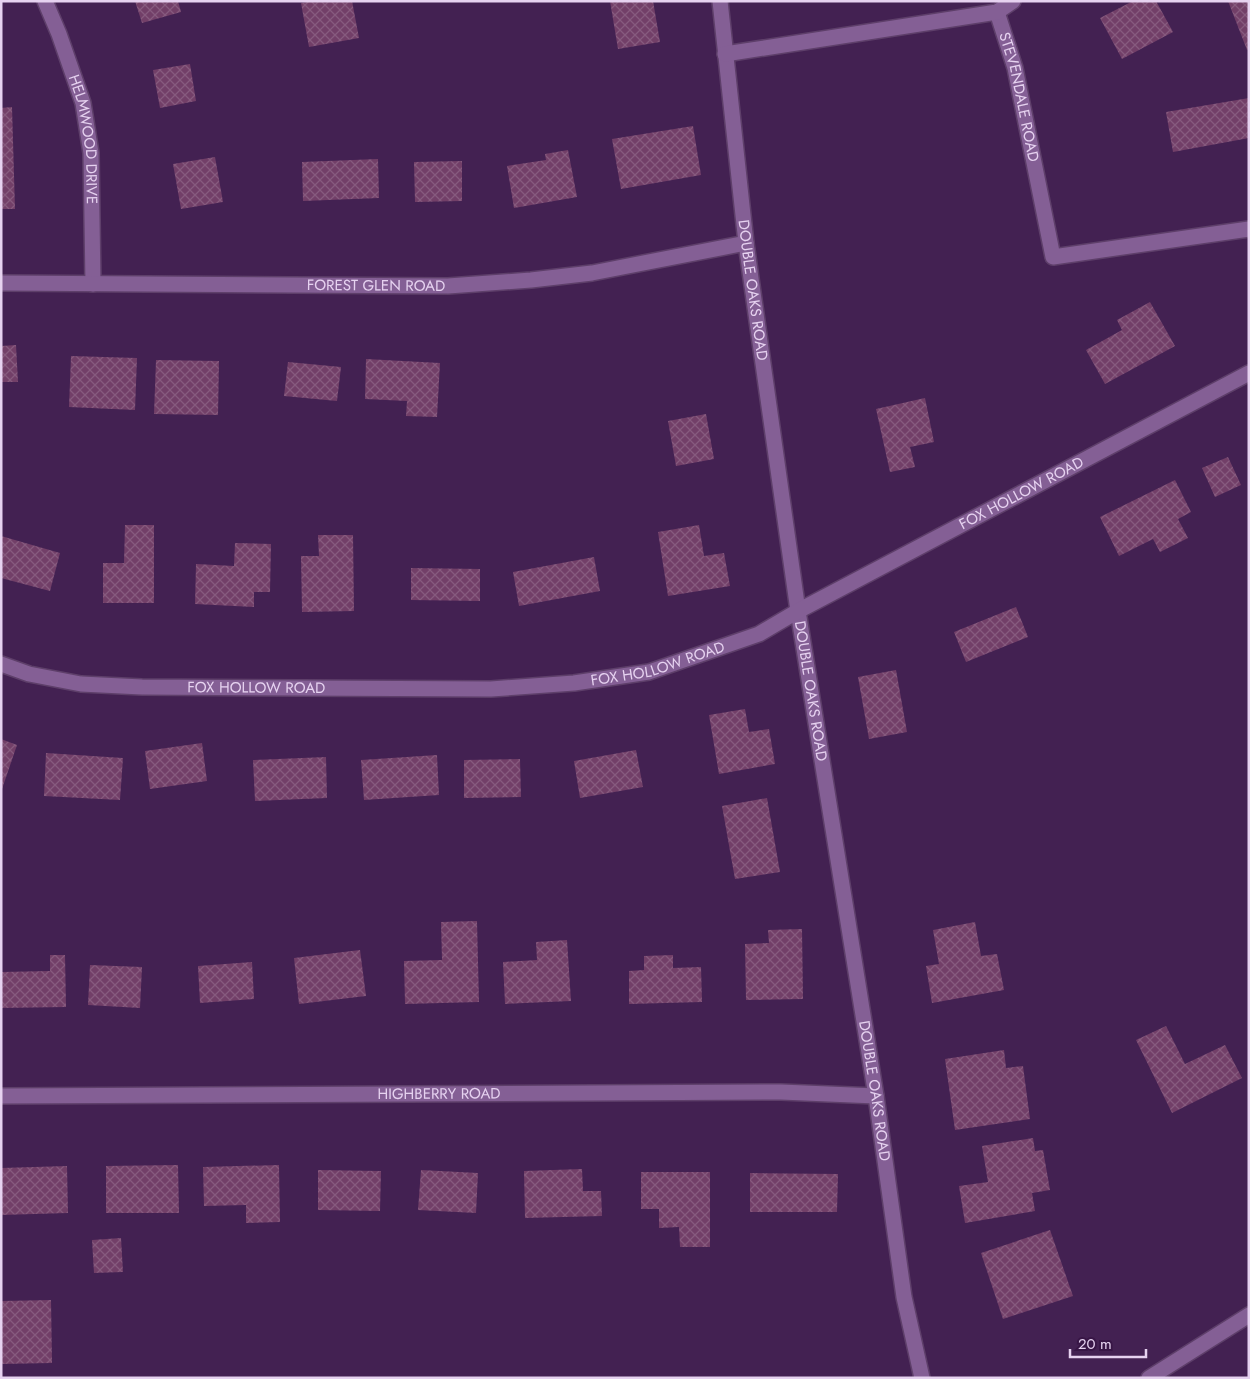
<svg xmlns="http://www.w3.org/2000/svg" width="1250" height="1379" font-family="Jost,sans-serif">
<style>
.building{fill:url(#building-cross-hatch)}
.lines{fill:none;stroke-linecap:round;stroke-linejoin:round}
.street-casing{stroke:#5e3f6a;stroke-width:18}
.secondary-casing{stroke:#5e3f6a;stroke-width:18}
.street{stroke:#845f95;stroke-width:15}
.secondary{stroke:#845f95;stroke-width:15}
.labels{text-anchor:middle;stroke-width:4;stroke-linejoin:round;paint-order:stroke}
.street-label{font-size:15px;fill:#e6d2f0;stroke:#381646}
</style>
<defs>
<pattern id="building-cross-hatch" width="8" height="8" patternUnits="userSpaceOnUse" patternTransform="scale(1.25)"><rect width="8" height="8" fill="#723f68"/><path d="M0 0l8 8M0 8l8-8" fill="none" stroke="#865a7e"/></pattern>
</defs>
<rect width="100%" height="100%" fill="#432152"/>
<path class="building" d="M135 1H178L181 12 142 23Z
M313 1H352L359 38 309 47 301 3Z
M610 1H653L660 42 618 49Z
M1133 1H1156L1173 32 1122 59 1100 18Z
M1228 1H1249V49L1247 50Z
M190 64 196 101 160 108 153 70Z
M1249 98V138L1173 152 1166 112Z
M12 107 15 209H1V108Z
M693 126 701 175 621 189 612 139Z
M568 150 577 197 514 208 507 166 546 160 545 154Z
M215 157 223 202 181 209 173 164Z
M378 159 379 198 303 201 302 162Z
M462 161V201L415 202 414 162Z
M1150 302 1175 346 1105 384 1086 350 1122 330 1117 320Z
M16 345 18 382H1V346Z
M71 356 137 358 135 410 69 407Z
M366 359 440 363 437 417 406 416 407 401 365 399Z
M156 360 219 361 218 415 154 414Z
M288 362 341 367 337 401 284 396Z
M925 398 934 442 910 447 915 467 890 472 876 409Z
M706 414 714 459 676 466 668 421Z
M1228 457 1241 485 1215 497 1202 468Z
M1175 480 1191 512 1178 519 1188 538 1160 552 1153 539 1119 556 1100 517Z
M125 525H154V603H103V563H124Z
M699 525 704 556 724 553 730 586 668 596 658 532Z
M318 535H353L354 611 302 612 301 556H319Z
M1 536 60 553 50 591 1 578Z
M235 543 271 544 270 592H254V607L195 604 196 564 234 566Z
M594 557 600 591 519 606 513 572Z
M411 568 480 569V601L411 600Z
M1016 607 1028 637 966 662 954 632Z
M896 670 907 732 869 739 858 677Z
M745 709 749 732 769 729 775 764 719 774 709 715Z
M1 739 17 745 2 789H1Z
M202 743 207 781 150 789 145 751Z
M636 750 643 787 580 798 574 761Z
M46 753 123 758 120 800 44 796Z
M437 755 439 795 364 800 361 760Z
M326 757 327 798 255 801 253 760Z
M520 759 521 797 464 798V760Z
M767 798 780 872 735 879 722 806Z
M477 921 479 1002 405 1004 404 961 442 960 441 922Z
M975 922 981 956 997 954 1004 990 932 1003 926 966 939 964 933 930Z
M802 929 803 999 746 1000 745 944 769 943 768 930Z
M567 940 571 1001 505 1004 503 962 537 960 536 942Z
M360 950 366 996 299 1004 294 958Z
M50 955H65L66 1007 1 1008V972L50 971Z
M673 955V968L701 967 702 1002 629 1004V971L644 970V956Z
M252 962 254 999 200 1003 198 966Z
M90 965 142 967 140 1008 88 1005Z
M1166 1026 1185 1064 1225 1045 1242 1078 1172 1113 1136 1040Z
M1004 1050 1006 1068 1023 1066 1030 1119 955 1130 945 1059Z
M1033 1138 1035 1151 1043 1150 1050 1190 1032 1193 1035 1211 965 1223 959 1186 988 1182 982 1146Z
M178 1165 179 1213H106V1166Z
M279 1165 280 1222 246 1223V1205L204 1206 203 1167Z
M67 1166 68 1213 1 1215V1168Z
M582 1169 583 1191H601L602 1216 525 1218 524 1171Z
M318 1170 381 1171 380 1211 318 1210Z
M421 1170 478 1173 476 1213 418 1210Z
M641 1172H710V1247H680L679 1227 659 1228V1209H641Z
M750 1173 838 1174 837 1212H750Z
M1050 1230 1073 1296 1003 1319 981 1253Z
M121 1238 123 1272 94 1273 92 1240Z
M51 1300 52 1363 1 1364V1301Z"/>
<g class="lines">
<defs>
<g id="street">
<path id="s1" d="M45 1 59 34 83 103 91 153 93 284"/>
<path id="s2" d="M720 1 746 243 798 611 876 1096 904 1297 922 1378"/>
<path id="s3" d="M997 12 1015 68 1053 257 1249 229"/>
<path d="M725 54 997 12 1013 1"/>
<path id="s4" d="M1 283 448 286 531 280 592 273 746 243"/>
<path id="s5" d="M1 664 29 674 81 684 142 687 491 689 574 683 649 672 759 634 798 611 1249 373"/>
<path id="s6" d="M1 1096 781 1092 876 1096"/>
</g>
<path id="secondary" d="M1149 1378 1249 1315"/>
</defs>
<use href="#street" class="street-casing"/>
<use href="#secondary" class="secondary-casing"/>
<use href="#street" class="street"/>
<use href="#secondary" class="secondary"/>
</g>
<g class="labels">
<g class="street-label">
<text dy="5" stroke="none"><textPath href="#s3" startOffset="88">STEVENDALE ROAD</textPath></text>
<text dy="5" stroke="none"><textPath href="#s1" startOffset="145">HELMWOOD DRIVE</textPath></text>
<text dy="5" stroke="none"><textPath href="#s4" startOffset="375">FOREST GLEN ROAD</textPath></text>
<text dy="5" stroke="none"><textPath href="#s2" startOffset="291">DOUBLE OAKS ROAD</textPath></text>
<text dy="5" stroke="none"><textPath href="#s5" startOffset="1066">FOX HOLLOW ROAD</textPath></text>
<text dy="5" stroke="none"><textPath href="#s5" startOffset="662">FOX HOLLOW ROAD</textPath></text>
<text dy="5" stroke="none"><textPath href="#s5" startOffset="258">FOX HOLLOW ROAD</textPath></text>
<text dy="5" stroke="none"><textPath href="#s2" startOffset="696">DOUBLE OAKS ROAD</textPath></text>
<text dy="5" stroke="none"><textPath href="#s2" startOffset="1101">DOUBLE OAKS ROAD</textPath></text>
<text dy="5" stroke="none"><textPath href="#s6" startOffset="438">HIGHBERRY ROAD</textPath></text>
</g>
</g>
<rect width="1250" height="1379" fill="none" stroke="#e6d2f0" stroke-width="5"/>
<path d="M1070 1349v8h76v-8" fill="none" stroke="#e6d2f0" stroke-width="2.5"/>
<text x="1078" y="1349" font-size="15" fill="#e6d2f0" stroke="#381646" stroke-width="4" paint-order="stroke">20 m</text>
</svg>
